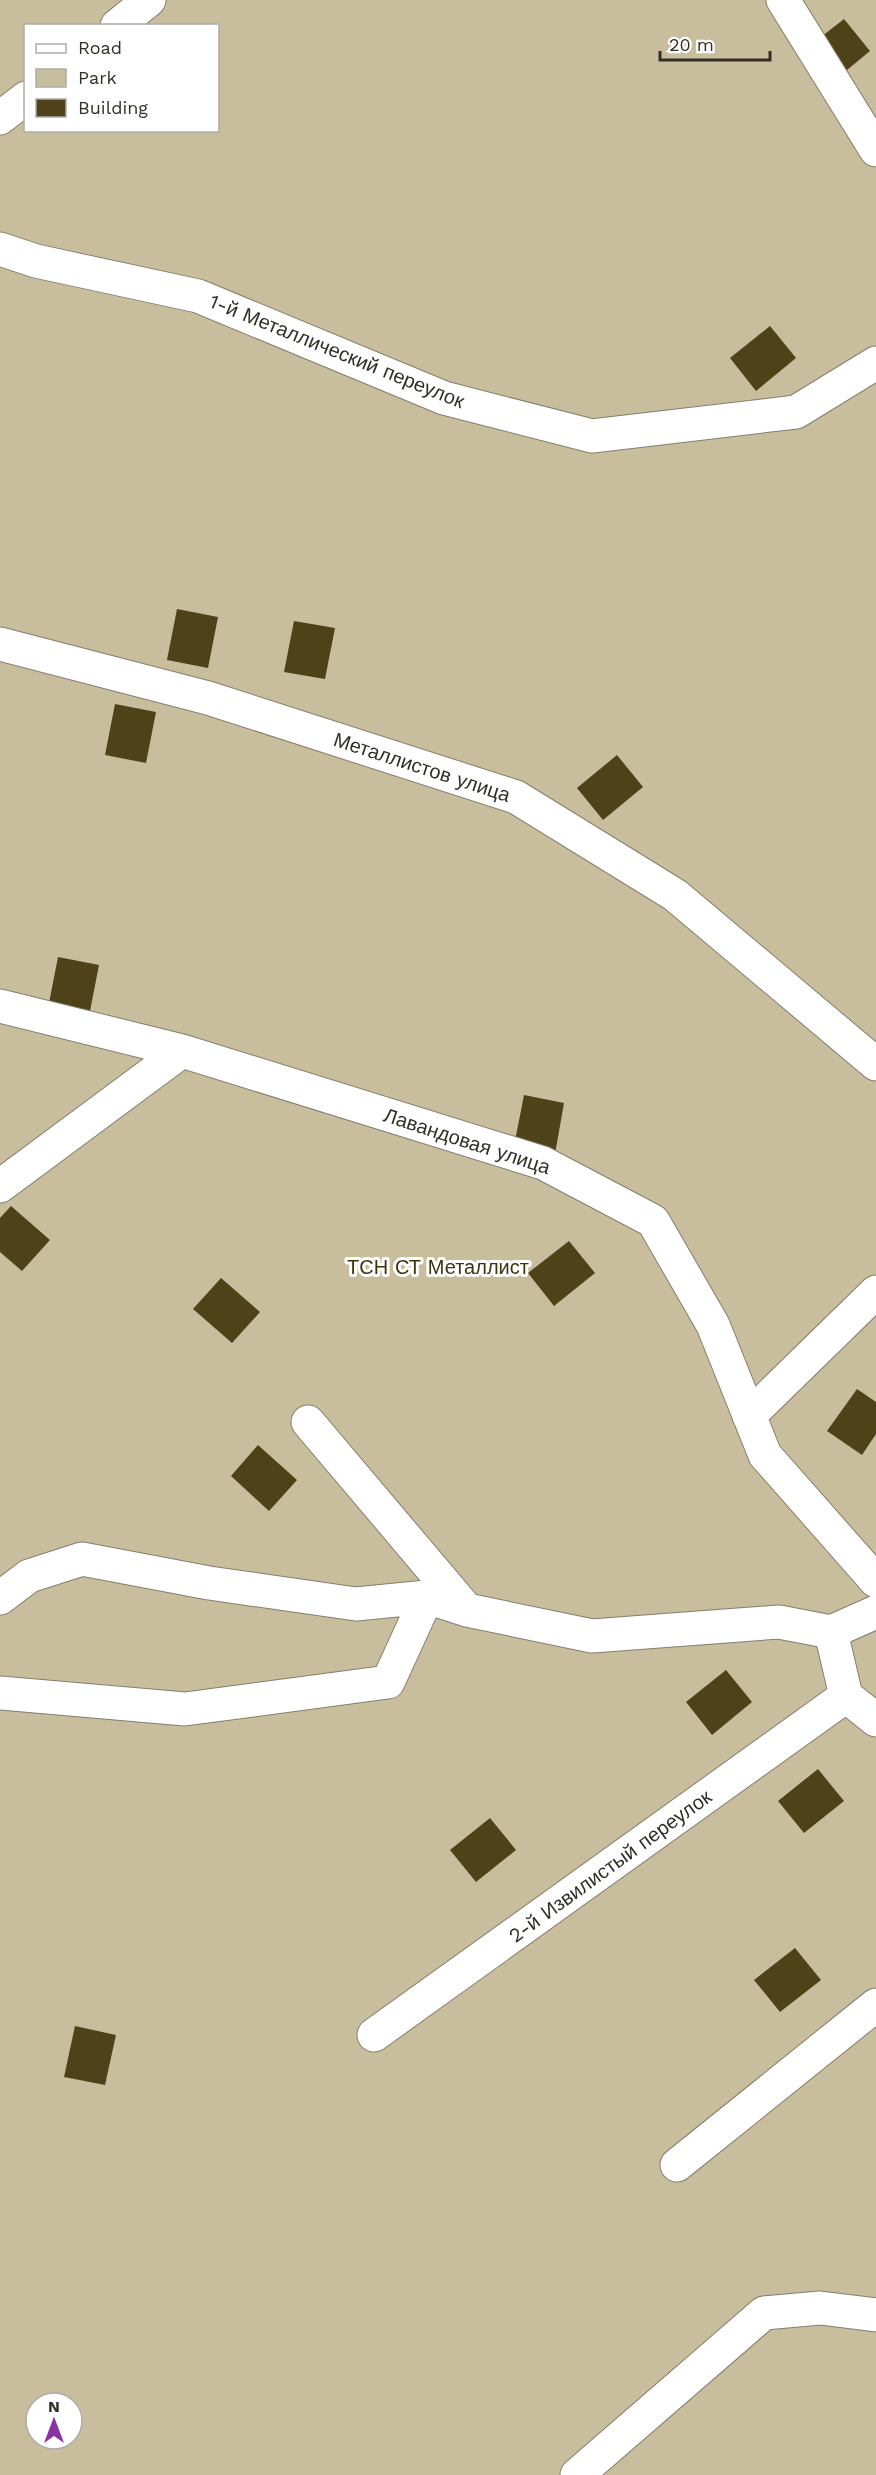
<svg xmlns="http://www.w3.org/2000/svg" width="876" height="2475" font-family="'Work Sans',sans-serif">
<style>
.green{fill:#c8bd9d;fill-rule:evenodd}
.building{fill:#4f4219}
.lines{fill:none;stroke-linecap:round;stroke-linejoin:round}
.minor-casing{stroke:#847e6c;stroke-width:35}
.minor{stroke:#fff;stroke-width:33}
.labels{text-anchor:middle;stroke-width:6;stroke-linejoin:round;paint-order:stroke}
.street-label{font-size:20px;fill:#322f27;stroke:#fff}
.park-label{font-size:20px;fill:#3f3410;stroke:#fff}
</style>
<rect width="100%" height="100%" fill="#ede6d2"/>
<path class="green" d="M0 0H876V2475H0ZM26 26H218V130H26ZM36 2403H72V2439H36Z"/>
<path class="building" d="M844 19 870 51 830 84 803 51Z
M770 326 796 358 756 391 730 358Z
M177 609 218 617 208 668 167 660Z
M294 621 335 628 325 679 284 672Z
M115 704 156 712 146 763 105 755Z
M617 755 643 787 603 820 577 788Z
M58 957 99 965 89 1016 48 1008Z
M524 1095 564 1103 555 1154 514 1146Z
M11 1206 50 1240 22 1271 0 1252V1218Z
M569 1241 595 1273 554 1306 528 1273Z
M221 1278 260 1312 232 1343 193 1309Z
M857 1389 876 1402V1434L862 1455 827 1431Z
M258 1445 297 1480 269 1511 231 1476Z
M726 1670 752 1702 712 1735 686 1702Z
M818 1769 844 1801 804 1833 778 1801Z
M490 1818 516 1850 476 1882 450 1850Z
M795 1948 821 1980 780 2012 754 1980Z
M75 2026 116 2035 105 2085 64 2077Z"/>
<g class="lines">
<defs>
<path id="minor" d="M783 0 876 150
M117 26 149 0
M0 118 26 98
M0 249 36 261 198 296 444 398 592 436 796 412 876 363
M0 644 208 698 516 797 675 895 876 1064
M0 1006 182 1051 543 1163 653 1221 713 1325 765 1455 876 1581
M0 1186 182 1051
M749 1416 876 1292
M308 1422 467 1610
M0 1598 29 1576 82 1559 209 1583 356 1604 427 1597 467 1610 592 1636 779 1622 831 1632 846 1696 876 1720
M831 1632 876 1612
M0 1693 185 1709 388 1682 427 1597
M374 2035 846 1696
M677 2165 876 2005
M577 2475 764 2313 820 2308 876 2315"/>
</defs>
<use href="#minor" class="minor-casing"/>
<use href="#minor" class="minor"/>
</g>
<g class="labels">
<g class="street-label">
<text transform="translate(337 351) rotate(22)" y="7">1-й Металлический переулок</text>
<text transform="translate(422 767) rotate(18)" y="7">Металлистов улица</text>
<text transform="translate(467 1141) rotate(18)" y="7">Лавандовая улица</text>
<text transform="translate(610 1866) rotate(-36)" y="7">2-й Извилистый переулок</text>
</g>
<g class="park-label">
<text x="438" y="1274">ТСН СТ Металлист</text>
</g>
</g>
<rect x="24" y="24" width="195" height="108" fill="#ffffff" stroke="#adaca9" stroke-width="1.5"/>
<rect x="36" y="44" width="30" height="9" fill="#ffffff" stroke="#adaca9" stroke-width="1.5"/>
<text x="78" y="54" font-size="18" fill="#322f27">Road</text>
<rect x="36" y="69" width="30" height="18" fill="#c8bd9d" stroke="#adaca9" stroke-width="1.5"/>
<text x="78" y="84" font-size="18" fill="#322f27">Park</text>
<rect x="36" y="99" width="30" height="18" fill="#4f4219" stroke="#adaca9" stroke-width="1.5"/>
<text x="78" y="114" font-size="18" fill="#322f27">Building</text>
<g transform="translate(54 2421)"><circle r="28" fill="#ffffff" stroke="#adaca9" stroke-width="1.5"/>
<path d="M0-4.5L10 22L0 15L-10 22Z" fill="#8835a3"/>
<text y="-9" font-size="16" font-weight="bold" text-anchor="middle" fill="#322f27">N</text>
</g>
<path d="M660 51v9h110v-9" fill="none" stroke="#322f27" stroke-width="3"/>
<text x="669" y="51" font-size="18" fill="#322f27" stroke="#ffffff" stroke-width="4.5" paint-order="stroke">20 m</text>
</svg>
